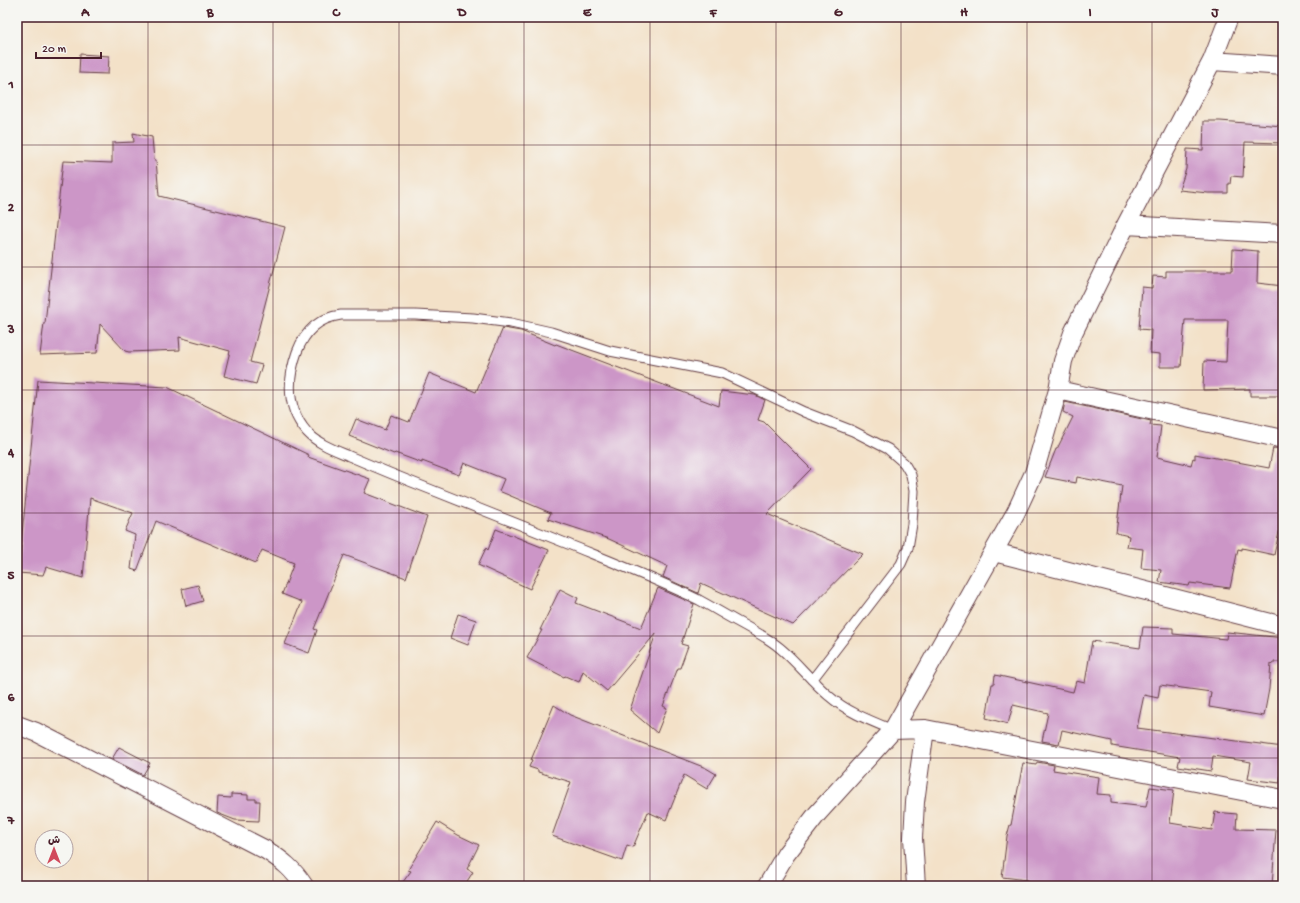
<svg xmlns="http://www.w3.org/2000/svg" width="1300" height="903" font-family="'Gochi Hand','Playpen Sans Arabic',sans-serif">
<style>
.building{fill:#cc96c7}
.lines{fill:none;stroke-linecap:round;stroke-linejoin:round}
.service-casing{stroke:#633c43;stroke-width:11}
.minor-casing{stroke:#633c43;stroke-width:20}
.service{stroke:#fff;stroke-width:9}
.minor{stroke:#fff;stroke-width:18}
.grid{fill:none;stroke:#4a1f2b;stroke-width:1;stroke-opacity:0.55}
.neatline{fill:none;stroke:#4a1f2b;stroke-width:1.5}
.grid-label{font-size:13px;text-anchor:middle;font-weight:bold;fill:#4a1f2b}
</style>
<rect width="100%" height="100%" fill="#f6f6f2"/>
<filter id="ink" filterUnits="userSpaceOnUse"><feTurbulence type="fractalNoise" baseFrequency=".025" numOctaves="2"/><feDisplacementMap in="SourceGraphic" scale="8" xChannelSelector="R" yChannelSelector="G"/><feConvolveMatrix kernelMatrix="1 2 1 2 8 2 1 2 1" color-interpolation-filters="sRGB"/></filter>
<filter id="wash" filterUnits="userSpaceOnUse"><feTurbulence type="fractalNoise" baseFrequency=".012" numOctaves="4" result="noise"/><feDisplacementMap in="SourceGraphic" scale="16" xChannelSelector="R" yChannelSelector="G"/><feGaussianBlur stdDeviation="0.9" result="paint"/><feColorMatrix in="noise" values="0 0 0 0 0 0 0 0 0 0 0 0 0 0 0 0 0 1.4 0 .05"/><feComposite in="paint" operator="in"/></filter>
<g filter="url(#wash)">
<rect width="100%" height="100%" fill="#f3e1c8"/>
<g id="blocks">
<path class="building" d="M80 54 109 56 108 74 79 73Z
M1204 121H1220L1283 126V143L1245 142 1243 177 1231 176 1230 184H1228V193H1208L1179 190 1186 169 1187 149 1203 150Z
M133 133 152 137 154 160H156L159 196 285 227 250 362 262 365 256 384 224 376 230 351 179 337 180 350 129 352 125 351 100 324 97 353 40 355 44 323H45L63 161 112 163V143L134 142Z
M1233 249 1258 251 1257 283 1283 286V314L1280 333H1283V396H1250V389L1203 390 1204 361 1226 362 1228 320H1185L1181 367H1160V354L1150 353 1151 330 1139 329 1142 287 1152 288 1153 276 1166 277V271H1232Z
M503 328 521 331 555 345 556 344 719 406 721 391 755 395 765 400 758 420 764 422 811 469 767 514 863 554 793 625 701 583 698 593 663 577 667 566 609 539 548 519 551 513 499 491 504 479 464 463 459 475 422 461V463L395 453 394 454 349 436 356 419 385 430 391 415 409 422 429 373 476 392Z
M38 380 167 387 309 455 308 457 370 479 364 493 427 517 406 578 344 555 314 629 317 630 309 653 285 644 302 602 282 594 294 563 262 550 256 563 156 521 137 571 131 569 135 535 125 531 133 513 90 498 83 578 46 567 43 575 18 573Z
M1065 402 1151 421 1150 425 1161 426 1157 457 1191 465 1193 458 1195 459V454L1269 468 1273 448 1283 449V514L1274 555 1242 548V550L1238 549 1230 588 1190 583 1189 586 1159 582 1161 570 1141 568 1143 549 1127 547 1129 536 1116 533 1122 486 1077 477 1076 483 1045 477 1056 449H1057L1073 417 1063 412Z
M496 529 549 550 530 589 478 565 486 548 488 550Z
M198 585 203 601 186 606 182 589Z
M658 588 694 604 681 644 688 646 680 668H678L663 706 667 708 657 733 630 710 656 633 607 691 583 671 579 682 565 676 564 677 527 658 542 630H540L560 589 578 598 576 603 641 628Z
M458 614 476 620 468 645 450 638Z
M1143 627 1173 628V634L1226 639 1227 632 1283 638V662H1274V664L1271 663 1269 689 1264 716 1209 707 1211 692 1160 685 1158 698 1144 695 1137 728 1283 747 1280 783 1248 779 1251 762 1213 756 1211 771 1178 766 1180 757 1112 746V741L1062 730 1059 744 1042 741 1048 713 1013 705 1008 724 986 718 992 684H994L995 675 1073 692 1076 681 1085 683 1092 641 1140 648Z
M554 705 570 715 706 768 716 774 707 789 684 775 666 820 648 812 633 847 627 845 622 861 552 836 571 782 538 772V770L529 767 532 760H531Z
M119 747 150 763 143 775 112 759Z
M1037 762 1054 765 1053 770 1099 777 1097 794 1111 795V803L1146 807 1150 787 1174 790 1170 823 1212 830 1215 812 1237 814 1236 829 1276 830 1272 885 1198 883V886H1027L1028 880 1002 877 1007 836 1010 825H1011L1023 763 1036 765Z
M231 794 248 795V799H256V801H260L259 821 235 820 217 813 218 797 231 798Z
M437 822 458 835 479 845 467 869 473 872 464 886H400L411 871 408 870Z"/>
</g>
</g>
<g filter="url(#ink)">
<use href="#blocks" fill-opacity="0" stroke="#633c43" stroke-width="1"/>
<g class="lines">
<defs>
<path id="service" d="M812 680 901 564 908 548 912 524 914 491 911 475 904 463 888 449 853 431 804 412 722 373 610 351 551 332 511 323 473 318 415 315H341C318 318 305 331 297 352 287 380 287 409 307 432 318 444 335 450 349 456 377 468 404 479 432 490 477 508 523 526 568 544 612 562 656 579 699 600 712 607 725 615 738 622 752 630 767 637 780 648 797 662 811 681 829 696 847 712 871 721 893 730"/>
<path id="minor" d="M1212 61 1283 66
M1126 225 1283 234
M1058 390 1283 439
M994 552 1283 626
M17 725 36 732 266 850C283 861 293 869 304 886
M893 730 925 729 1283 799
M767 886 786 854 817 814 893 730 1016 512 1034 473 1058 390 1063 361 1073 333 1126 225 1212 61 1229 17
M916 886 913 838 915 802 925 729"/>
</defs>
<use href="#service" class="service-casing"/>
<use href="#minor" class="minor-casing"/>
<use href="#service" class="service"/>
<use href="#minor" class="minor"/>
</g>
</g>
<path class="grid" d="M148 17V886M273 17V886M399 17V886M524 17V886M650 17V886M776 17V886M901 17V886M1027 17V886M1152 17V886M17 145H1283M17 267H1283M17 390H1283M17 513H1283M17 636H1283M17 758H1283"/>
<rect width="1300" height="903" fill="none" stroke="#f6f6f2" stroke-width="44"/>
<g transform="translate(54 849)"><circle r="19" fill="#f6f6f2" stroke="#b1a0a2"/>
<path d="M0-3L7 15L0 10L-7 15Z" fill="#d1495b"/>
<text y="-6" font-size="11" font-weight="bold" text-anchor="middle" fill="#4a1f2b">ش</text>
</g>
<path d="M36 52v6h65v-6" fill="none" stroke="#4a1f2b" stroke-width="2"/>
<text x="42" y="52" font-size="12" fill="#4a1f2b" stroke="#f6f6f2" stroke-width="3" paint-order="stroke">20 m</text>
<rect x="22" y="22" width="1256" height="859" class="neatline"/>
<g class="grid-label">
<text x="85" y="16">A</text>
<text x="210" y="16">B</text>
<text x="336" y="16">C</text>
<text x="462" y="16">D</text>
<text x="587" y="16">E</text>
<text x="713" y="16">F</text>
<text x="838" y="16">G</text>
<text x="964" y="16">H</text>
<text x="1090" y="16">I</text>
<text x="1215" y="16">J</text>
<text x="11" y="88">1</text>
<text x="11" y="211">2</text>
<text x="11" y="333">3</text>
<text x="11" y="456">4</text>
<text x="11" y="579">5</text>
<text x="11" y="701">6</text>
<text x="11" y="824">7</text>
</g>
</svg>
